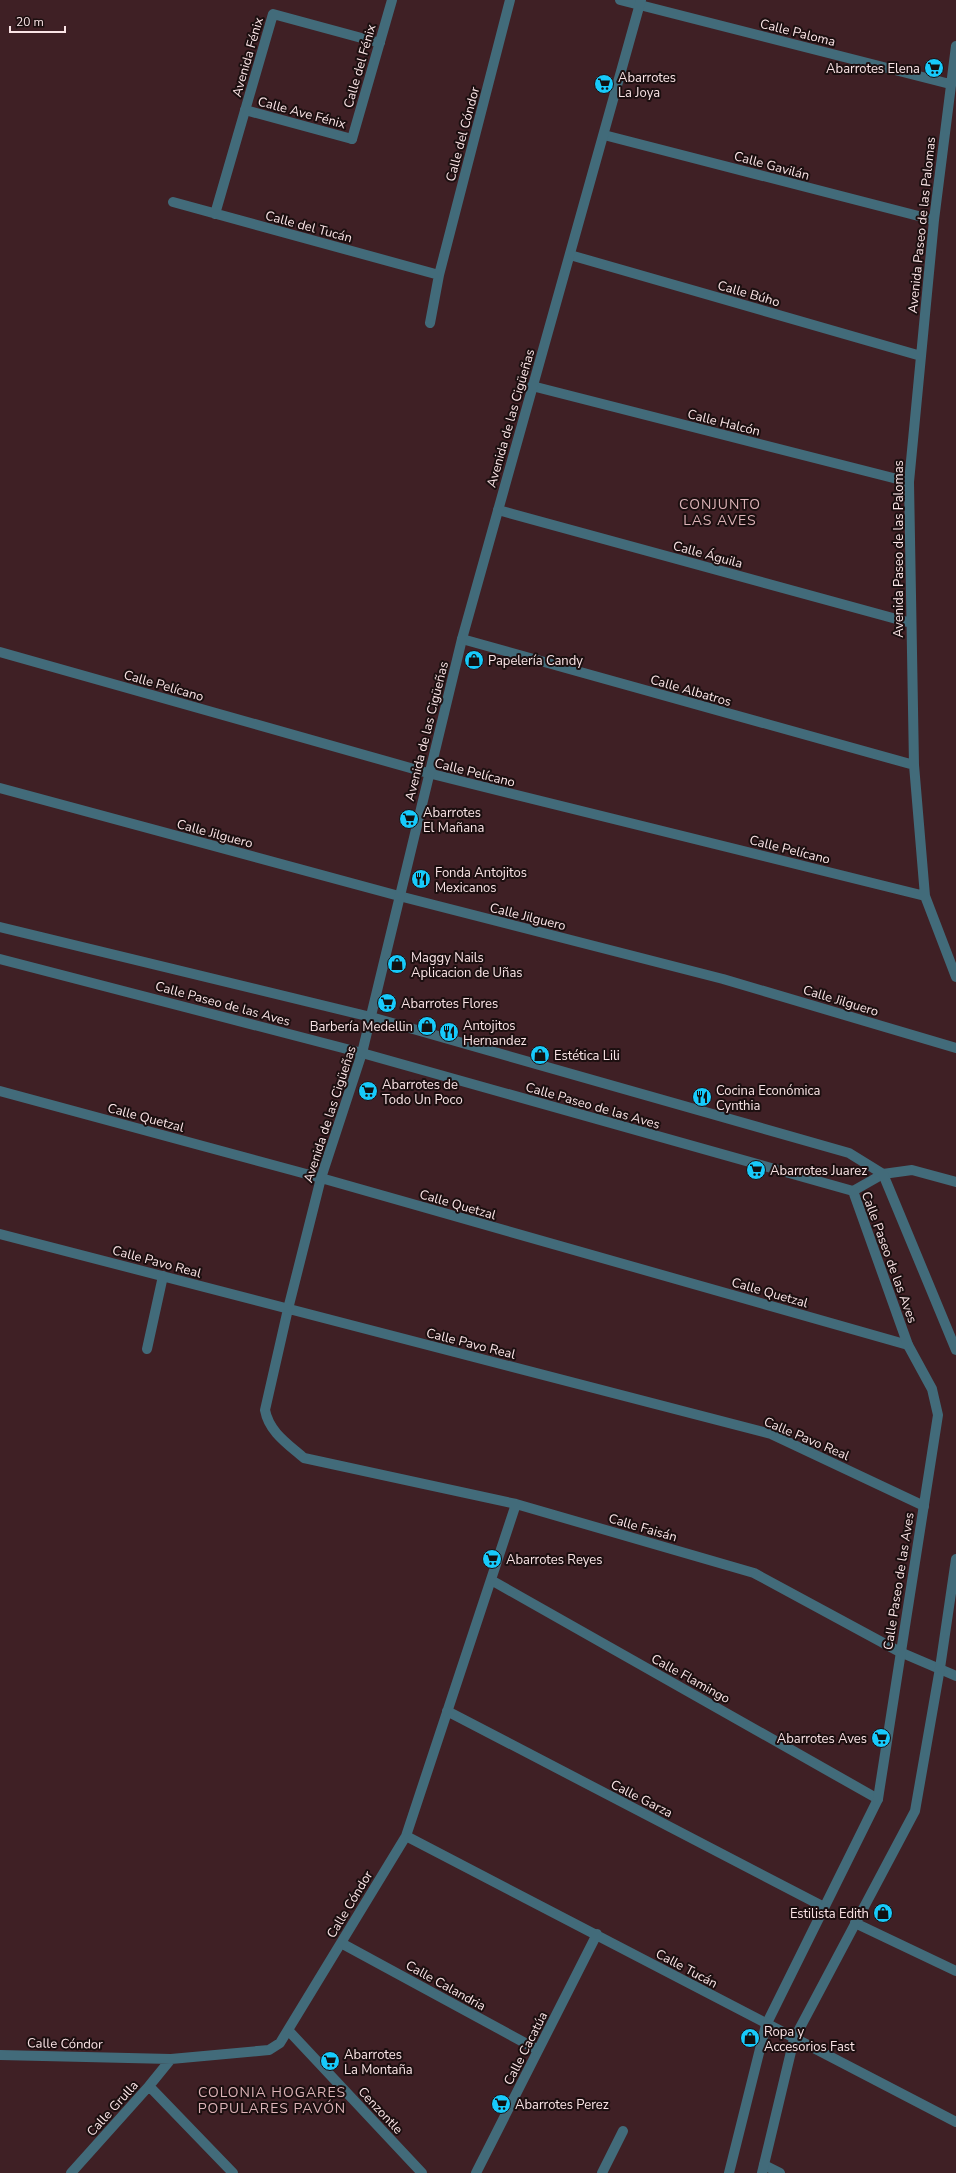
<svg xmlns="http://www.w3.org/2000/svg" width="956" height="2173" font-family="'Nunito Sans',sans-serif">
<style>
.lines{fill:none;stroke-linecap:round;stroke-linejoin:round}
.pedestrian{stroke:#426b7a;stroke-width:10}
.minor{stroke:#426b7a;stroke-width:10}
.tertiary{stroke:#426b7a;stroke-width:10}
.labels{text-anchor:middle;stroke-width:4;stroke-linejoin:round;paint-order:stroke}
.street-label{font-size:13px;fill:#fae4e6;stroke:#1c0f10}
.poi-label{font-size:13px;fill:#fae4e6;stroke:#1c0f10;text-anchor:start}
.neighbourhood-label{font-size:14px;letter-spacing:1px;fill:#ddb4b8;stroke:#1c0f10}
</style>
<rect width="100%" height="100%" fill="#3f2025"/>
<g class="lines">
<path class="pedestrian" d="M245 110 352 139"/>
<path class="minor" d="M620 0 950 84
M956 46 934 220 909 482 914 765 925 896 956 977
M604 135 934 220
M352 139 392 0
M173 202 439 275
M215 214 273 14 380 43
M570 255 921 356
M430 323 439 275 510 0
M532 386 909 482
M498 510 911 623
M462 639 914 765
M0 652 428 773 925 896
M0 788 399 896 723 979 956 1048
M362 1053 321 1178 288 1309 265 1410C269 1432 288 1444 304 1458L516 1504 754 1573 900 1652 956 1676
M0 1091 321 1178 908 1345
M853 1191 883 1174 912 1170 956 1182
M0 1234 771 1434 924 1506
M147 1349 163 1276
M491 1580 878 1799
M447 1711 824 1907
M406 1836 956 2122
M855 1923 956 1971
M341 1943 538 2050
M288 2030 422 2173
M0 2055 171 2059 269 2050 280 2043 406 1836 516 1504
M149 2086 233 2173
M764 2165 780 2173
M71 2173 149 2086 171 2059
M476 2173 597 1934
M602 2173 623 2131"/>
<path class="tertiary" d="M0 927 371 1017 849 1153 883 1174 956 1350
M0 959 362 1053 853 1191 908 1345 932 1389 938 1415 878 1799 766 2025 729 2173
M362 1053 462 639 641 0
M762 2173 794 2039 915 1811 940 1668 956 1559"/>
</g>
<defs>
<symbol id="supermarket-disc" viewBox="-11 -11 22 22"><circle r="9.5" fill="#17cafb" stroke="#1c0f10"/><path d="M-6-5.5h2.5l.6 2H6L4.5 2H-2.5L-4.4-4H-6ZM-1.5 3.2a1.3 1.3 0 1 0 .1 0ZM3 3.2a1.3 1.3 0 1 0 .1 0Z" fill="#111"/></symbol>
<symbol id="shop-disc" viewBox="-11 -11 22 22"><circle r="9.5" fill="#17cafb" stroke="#1c0f10"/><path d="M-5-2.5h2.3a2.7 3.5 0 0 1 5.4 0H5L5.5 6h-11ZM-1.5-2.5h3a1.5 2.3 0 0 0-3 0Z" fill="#111"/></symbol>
<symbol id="restaurant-disc" viewBox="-11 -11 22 22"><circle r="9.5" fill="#17cafb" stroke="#1c0f10"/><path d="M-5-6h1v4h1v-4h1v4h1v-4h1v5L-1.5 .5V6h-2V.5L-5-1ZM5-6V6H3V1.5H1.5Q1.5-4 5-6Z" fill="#111"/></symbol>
</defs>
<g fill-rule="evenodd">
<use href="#supermarket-disc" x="923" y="57" width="22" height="22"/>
<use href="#supermarket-disc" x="593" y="73" width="22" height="22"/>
<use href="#shop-disc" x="463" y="649" width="22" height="22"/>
<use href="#supermarket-disc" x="398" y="808" width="22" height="22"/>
<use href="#restaurant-disc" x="410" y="868" width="22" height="22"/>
<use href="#shop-disc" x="386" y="953" width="22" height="22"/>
<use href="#supermarket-disc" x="376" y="992" width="22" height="22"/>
<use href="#shop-disc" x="416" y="1015" width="22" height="22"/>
<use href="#restaurant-disc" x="438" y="1021" width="22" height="22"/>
<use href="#shop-disc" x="529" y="1044" width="22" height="22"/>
<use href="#supermarket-disc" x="357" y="1080" width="22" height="22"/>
<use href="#restaurant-disc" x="691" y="1086" width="22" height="22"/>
<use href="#supermarket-disc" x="745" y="1159" width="22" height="22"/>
<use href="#supermarket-disc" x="481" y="1548" width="22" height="22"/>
<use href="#supermarket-disc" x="870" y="1727" width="22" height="22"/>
<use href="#shop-disc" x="872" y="1902" width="22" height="22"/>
<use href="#shop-disc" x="739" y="2027" width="22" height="22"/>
<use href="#supermarket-disc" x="319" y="2050" width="22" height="22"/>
<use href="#supermarket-disc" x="490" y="2093" width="22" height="22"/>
</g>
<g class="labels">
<g class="street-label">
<text transform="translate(798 32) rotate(14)" y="5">Calle Paloma</text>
<text transform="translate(247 57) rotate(-74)" y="5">Avenida Fénix</text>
<text transform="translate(359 66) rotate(-74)" y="5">Calle del Fénix</text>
<text transform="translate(302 112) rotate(15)" y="5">Calle Ave Fénix</text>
<text transform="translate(462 134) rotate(-75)" y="5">Calle del Cóndor</text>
<text transform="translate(772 165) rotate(15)" y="5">Calle Gavilán</text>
<text transform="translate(921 225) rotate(-84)" y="5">Avenida Paseo de las Palomas</text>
<text transform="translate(309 226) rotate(15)" y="5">Calle del Tucán</text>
<text transform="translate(749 293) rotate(16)" y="5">Calle Búho</text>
<text transform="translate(510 418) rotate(-74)" y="5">Avenida de las Cigüeñas</text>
<text transform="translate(724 422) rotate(14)" y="5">Calle Halcón</text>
<text transform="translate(898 549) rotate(-90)" y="5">Avenida Paseo de las Palomas</text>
<text transform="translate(708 554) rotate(15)" y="5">Calle Águila</text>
<text transform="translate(164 685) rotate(16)" y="5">Calle Pelícano</text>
<text transform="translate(691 690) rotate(16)" y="5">Calle Albatros</text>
<text transform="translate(426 731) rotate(-76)" y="5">Avenida de las Cigüeñas</text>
<text transform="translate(475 772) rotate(14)" y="5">Calle Pelícano</text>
<text transform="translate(215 833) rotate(15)" y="5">Calle Jilguero</text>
<text transform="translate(790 849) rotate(14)" y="5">Calle Pelícano</text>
<text transform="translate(528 916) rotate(14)" y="5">Calle Jilguero</text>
<text transform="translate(841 1000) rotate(17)" y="5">Calle Jilguero</text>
<text transform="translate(223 1003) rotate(15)" y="5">Calle Paseo de las Aves</text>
<text transform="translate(593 1105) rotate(16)" y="5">Calle Paseo de las Aves</text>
<text transform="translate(329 1114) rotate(-72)" y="5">Avenida de las Cigüeñas</text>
<text transform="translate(146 1117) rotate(15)" y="5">Calle Quetzal</text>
<text transform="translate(458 1204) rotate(16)" y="5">Calle Quetzal</text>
<text transform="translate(890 1257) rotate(70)" y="5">Calle Paseo de las Aves</text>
<text transform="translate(157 1261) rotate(15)" y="5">Calle Pavo Real</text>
<text transform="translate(770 1292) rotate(16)" y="5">Calle Quetzal</text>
<text transform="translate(471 1343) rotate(14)" y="5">Calle Pavo Real</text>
<text transform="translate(807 1438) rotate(23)" y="5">Calle Pavo Real</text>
<text transform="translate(643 1527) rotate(16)" y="5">Calle Faisán</text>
<text transform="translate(898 1581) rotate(-81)" y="5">Calle Paseo de las Aves</text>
<text transform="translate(691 1678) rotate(29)" y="5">Calle Flamingo</text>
<text transform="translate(642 1798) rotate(27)" y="5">Calle Garza</text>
<text transform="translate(349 1904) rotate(-59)" y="5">Calle Cóndor</text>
<text transform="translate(687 1968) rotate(28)" y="5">Calle Tucán</text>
<text transform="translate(446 1985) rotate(29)" y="5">Calle Calandria</text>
<text transform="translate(65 2043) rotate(1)" y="5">Calle Cóndor</text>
<text transform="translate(525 2048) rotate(-63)" y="5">Calle Cacatúa</text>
<text transform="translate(112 2108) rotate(-48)" y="5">Calle Grulla</text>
<text transform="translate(381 2110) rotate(47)" y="5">Cenzontle</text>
</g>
<g class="poi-label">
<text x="920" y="73" text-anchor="end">Abarrotes Elena</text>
<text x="618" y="82">Abarrotes<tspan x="618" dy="15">La Joya</tspan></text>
<text x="488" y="665">Papelería Candy</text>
<text x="423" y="817">Abarrotes<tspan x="423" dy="15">El Mañana</tspan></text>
<text x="435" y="877">Fonda Antojitos<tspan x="435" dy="15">Mexicanos</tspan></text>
<text x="411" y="962">Maggy Nails<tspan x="411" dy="15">Aplicacion de Uñas</tspan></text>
<text x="401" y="1008">Abarrotes Flores</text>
<text x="463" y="1030">Antojitos<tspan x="463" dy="15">Hernandez</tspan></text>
<text x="413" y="1031" text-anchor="end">Barbería Medellin</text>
<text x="554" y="1060">Estética Lili</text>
<text x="382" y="1089">Abarrotes de<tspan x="382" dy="15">Todo Un Poco</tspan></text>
<text x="716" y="1095">Cocina Económica<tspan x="716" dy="15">Cynthia</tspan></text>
<text x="770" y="1175">Abarrotes Juarez</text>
<text x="506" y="1564">Abarrotes Reyes</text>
<text x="867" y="1743" text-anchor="end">Abarrotes Aves</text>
<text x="869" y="1918" text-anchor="end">Estilista Edith</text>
<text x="764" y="2036">Ropa y<tspan x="764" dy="15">Accesorios Fast</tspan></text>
<text x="344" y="2059">Abarrotes<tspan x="344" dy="15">La Montaña</tspan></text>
<text x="515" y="2109">Abarrotes Perez</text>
</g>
<g class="neighbourhood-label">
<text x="720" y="509">CONJUNTO<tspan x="720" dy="16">LAS AVES</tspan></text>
<text x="272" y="2097">COLONIA HOGARES<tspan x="272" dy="16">POPULARES PAVÓN</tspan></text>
</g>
</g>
<path d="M10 26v6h55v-6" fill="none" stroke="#fae4e6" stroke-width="2"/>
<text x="16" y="26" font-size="12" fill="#fae4e6" stroke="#1c0f10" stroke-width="3" paint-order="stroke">20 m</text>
</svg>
